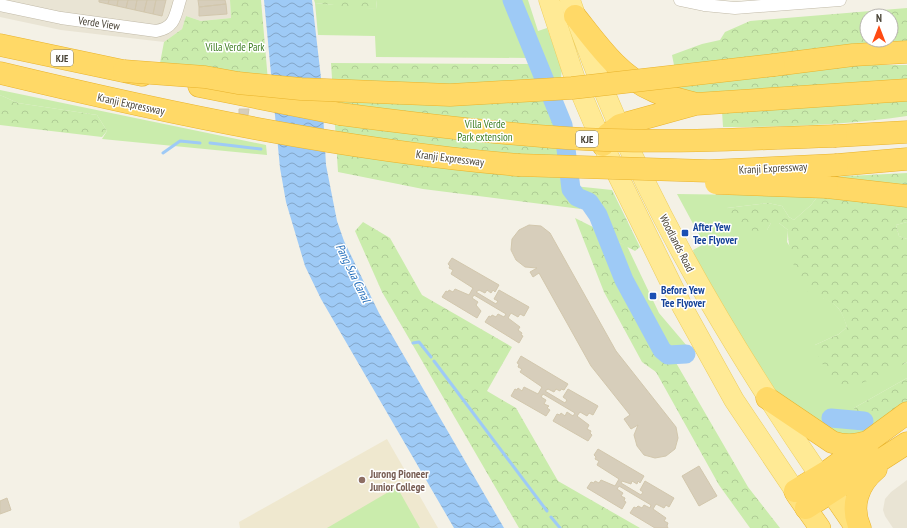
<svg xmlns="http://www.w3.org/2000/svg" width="907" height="528" font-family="'PT Sans Narrow',sans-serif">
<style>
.residential{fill:#e9e4d4}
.education{fill:#efe8cf}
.grass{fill:#caecac}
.forest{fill:url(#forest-crowns);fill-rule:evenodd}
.water{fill:url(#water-waves)}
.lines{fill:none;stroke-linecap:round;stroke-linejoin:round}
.stream{stroke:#9ecaf6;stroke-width:3}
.river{stroke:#9ecaf6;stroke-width:19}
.building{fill:#d7cebb;stroke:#d2c7ad}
.minor-casing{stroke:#c1baa8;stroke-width:13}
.primary-casing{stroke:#edcd5c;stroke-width:21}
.trunk-casing{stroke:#e9b32c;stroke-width:22}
.motorway-casing{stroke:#e9b32c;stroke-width:23}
.minor{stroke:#fff;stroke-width:12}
.primary{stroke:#ffea95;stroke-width:20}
.trunk{stroke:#ffe27e;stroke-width:21}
.motorway{stroke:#ffd967;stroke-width:22}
.motorway-bridge-casing{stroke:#e9b32c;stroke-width:23;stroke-linecap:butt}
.motorway-bridge{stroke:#ffd967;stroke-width:22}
.transit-dot{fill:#1a4fb4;stroke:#fff;stroke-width:1.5}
.education-dot{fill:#8d6e63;stroke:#fff;stroke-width:1.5}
.labels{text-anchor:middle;stroke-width:3;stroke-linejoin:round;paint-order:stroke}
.shield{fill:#fff;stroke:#7f7b72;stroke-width:1}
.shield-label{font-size:10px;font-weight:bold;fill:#484235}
.street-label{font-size:11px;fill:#484235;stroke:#fff}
.park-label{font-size:11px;fill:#3e7e23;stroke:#fff}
.transit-label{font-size:11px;font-weight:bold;fill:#164399;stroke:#fff;text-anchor:start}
.education-label{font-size:11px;font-weight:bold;fill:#785e54;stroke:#fff;text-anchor:start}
.water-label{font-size:12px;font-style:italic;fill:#2670bc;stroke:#fff}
</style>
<defs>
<pattern id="forest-crowns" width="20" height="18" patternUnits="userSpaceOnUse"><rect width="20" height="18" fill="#caecac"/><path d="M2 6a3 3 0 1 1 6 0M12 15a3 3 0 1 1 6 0" fill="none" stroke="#afcc95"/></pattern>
<pattern id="water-waves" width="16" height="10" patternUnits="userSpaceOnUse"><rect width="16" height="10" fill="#9ecaf6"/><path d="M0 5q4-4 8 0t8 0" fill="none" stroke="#83a6c8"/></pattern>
</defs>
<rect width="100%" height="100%" fill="#f4f1e6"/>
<path class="residential" d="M0 0H230L231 18 201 21 186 16 182 29 164 42 61 30 0 17Z
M907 480V528H893L885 516 883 510 885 499 891 492Z"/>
<path class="education" d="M387 439 438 528H240L239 522Z"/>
<path class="grass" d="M377 0H505L529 58 376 57 375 36 318 35 315 3 376 9Z
M516 0H528L538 31 547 28 562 68 561 78 550 83Z
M0 90 266 145 267 155 102 139 107 131 97 115 18 103 0 95Z
M677 194 818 196 811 205 794 220 789 217 782 206 768 203 727 208 767 230 771 223H779L788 230 787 242 823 298C838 303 843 313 847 327L839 334 815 345 904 364 907 362V378L854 408 876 428 851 441 799 415 770 385 697 267 693 250 704 244Z
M907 222V239L899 236 896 225Z
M608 230 618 242 627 246 659 313 687 346 666 347 660 343 627 279Z
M397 487 420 528H327Z"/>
<path class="forest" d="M230 0H261L268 81 160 63 164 42 182 29 186 16 201 21 231 18Z
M314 0H377L376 9 339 8 334 5 315 3Z
M907 8V41L675 70 672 55 702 44 720 40 725 32 750 21ZM867 16H891V40H867Z
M331 63 531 64 556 127 561 183 565 195 581 209 423 189 338 172Z
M853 65H907V84L697 93 674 87Z
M0 95 18 103 97 115 107 131 102 137 0 125Z
M907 98V116C846 125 785 127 723 127L722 111Z
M907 173V222L896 225 899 236 907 239V362L890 372 844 390 820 361 815 345 839 334 847 327C840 306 837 304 817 296 814 294 809 293 806 290 796 282 787 243 788 230L779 223H771L767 230 758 233 731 222 727 208 768 203 782 206 789 217 794 220 811 205 818 196 809 178Z
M574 186 612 190 640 247 635 251 618 242 608 230 596 203 579 193Z
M575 218 593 227 619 287 653 351 666 361H675L748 487 780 528H750L719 485 656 372 642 362 604 292Z
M363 222 390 238 422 295 512 347 487 391 516 408 558 481 640 528H519L382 292 355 231Z
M907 378V408C894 416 877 434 861 426L854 408Z"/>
<path class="water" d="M264 0H312L321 78 326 165 337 221 344 241 379 313 504 528H454L321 299 305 266 286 202 280 168Z"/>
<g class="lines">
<path class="stream" d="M210 143 261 149
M163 153 180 141 200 143
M413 343 419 342 431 357
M434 361 547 511
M551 517 560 528"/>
<path class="river" d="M512 0 563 125 571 189 577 197 589 202 598 215 624 280 662 350 668 355 686 354
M831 418 864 421"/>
</g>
<path class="building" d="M99 0H109L108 4 99 2Z
M109 0H118L117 6 108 4Z
M118 0H128L126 8 117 6Z
M128 0H137L135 10 126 8Z
M137 0H147L144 12 135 10Z
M147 0H156L153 14 144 12Z
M156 0H166L162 16 153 14Z
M198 0H225L226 4 199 7Z
M226 4 227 14 199 16V7Z
M239 109H249L248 115 239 114Z
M529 225 541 226 550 233 616 351 676 427 678 438 675 449 666 456 655 458 644 455 637 446 634 435 638 425 631 429 624 419 630 415 591 366 539 273 533 277 530 272 537 268 525 267 516 260 511 250 512 239 519 230Z
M452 258 499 285 495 292 493 290 491 293 487 290 485 293 479 290 476 292 496 304 498 301 494 299 499 290 529 307 524 316 520 314 518 317 511 313 508 318 520 327 518 330 522 333 521 335 523 336 519 343 485 322 489 316 491 317 492 315 496 317 498 314 504 317 506 314 474 295 472 298 478 302 476 305 481 311 477 318 442 297 446 291 448 292 449 290 453 292 455 289 469 295 473 288 451 274 453 270 449 268 450 266 448 264Z
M521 356 568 384 564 390 561 389 560 391 556 389 554 392 548 389 545 391 565 403 567 400 563 397 568 389 598 406 593 415 589 413 587 416 580 412 577 416 589 425 587 429 591 431 590 433 592 435 588 441 553 421 557 414 560 415 561 413 565 416 567 412 573 416 575 413 543 394 541 397 546 400 544 404 549 406 547 408 550 410 546 416 511 396 515 389 517 390 518 388 522 391 524 387 538 394 542 387 520 372 522 369 518 367 519 364 517 363Z
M598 449 644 476 640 483 638 481 637 484 632 481 631 484 622 481 621 483 641 495 643 492 640 490 645 481 674 498 669 507 666 505 664 508 656 504 653 509 666 518 664 521 668 523 667 526 668 528H655L630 513 634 507 636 508 638 506 642 508 644 505 650 508 651 505 619 486 617 489 623 493 621 496 625 498 624 501 626 502 622 509 587 488 591 482 594 483 595 481 599 483 601 480 615 486 619 479 597 465 599 461 595 459 596 457 594 455Z
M699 466 717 496 699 506 682 476Z
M7 498 11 510 0 514V501Z"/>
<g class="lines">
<defs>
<path id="minor" d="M680 0 704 5 735 8 840 0
M0 5 61 18 156 31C175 28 175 16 180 0"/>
<path id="primary" d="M549 0 575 79 603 145 683 308 734 400 795 491
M570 0C627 171 719 328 820 476"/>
<path id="trunk" d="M821 477 856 528
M796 494 820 528"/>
<path id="motorway" d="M575 16C598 45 619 76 654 91 667 97 682 100 696 104
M0 45 142 75
M774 65 853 55 907 52
M0 73C171 114 342 150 518 165
M199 86 340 114
M836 136 907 132
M603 145 607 135 620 125 696 104 907 90
M837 165 907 159
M827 187 907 196
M767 398 832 442C846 447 855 445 869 442
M795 491 828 471 907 413
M806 508 907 443
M860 528C850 506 858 484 876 469"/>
</defs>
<use href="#minor" class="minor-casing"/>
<use href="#primary" class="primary-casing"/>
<use href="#trunk" class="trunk-casing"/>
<use href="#motorway" class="motorway-casing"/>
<use href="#minor" class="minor"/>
<use href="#primary" class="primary"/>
<use href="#trunk" class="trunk"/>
<use href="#motorway" class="motorway"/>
<defs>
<path id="motorway-bridge" d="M124 71 205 77 238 83 301 89 450 95 572 88 774 65
M340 114C416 124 491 133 566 138 656 144 746 139 836 136
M518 165 709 171 837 165
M716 183 827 187"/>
</defs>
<use href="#motorway-bridge" class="motorway-bridge-casing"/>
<use href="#motorway-bridge" class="motorway-bridge"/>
</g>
<g class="transit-dot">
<rect x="681" y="229" width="8" height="8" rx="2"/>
<rect x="649" y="292" width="8" height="8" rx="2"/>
</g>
<circle class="education-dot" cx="362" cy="480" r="4"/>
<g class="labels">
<g class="shield">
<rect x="51" y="50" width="22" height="16" rx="3"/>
<rect x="576" y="131" width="22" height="16" rx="3"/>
</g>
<g class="shield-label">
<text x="62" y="62">KJE</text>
<text x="587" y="143">KJE</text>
</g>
<g class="street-label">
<text transform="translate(99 23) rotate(8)" y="4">Verde View</text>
<text transform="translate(131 104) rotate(12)" y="4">Kranji Expressway</text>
<text transform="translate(450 158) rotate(7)" y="4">Kranji Expressway</text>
<text transform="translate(773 168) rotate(-3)" y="4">Kranji Expressway</text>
<text transform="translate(677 243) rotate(63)" y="4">Woodlands Road</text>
</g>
<g class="park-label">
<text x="235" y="51">Villa Verde Park</text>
<text x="485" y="128">Villa Verde<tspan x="485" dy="13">Park extension</tspan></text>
</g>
<g class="transit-label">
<text x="693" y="231">After Yew<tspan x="693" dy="13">Tee Flyover</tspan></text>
<text x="661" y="294">Before Yew<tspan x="661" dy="13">Tee Flyover</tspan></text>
</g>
<g class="education-label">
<text x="370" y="478">Jurong Pioneer<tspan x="370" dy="13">Junior College</tspan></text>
</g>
<g class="water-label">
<text transform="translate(353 273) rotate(64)" y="4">Pang Sua Canal</text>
</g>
</g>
<g transform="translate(879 28)"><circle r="19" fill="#ffffff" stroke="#b6b3ae"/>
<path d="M0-3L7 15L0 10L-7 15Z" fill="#ff4a13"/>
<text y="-6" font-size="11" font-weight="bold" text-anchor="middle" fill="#484235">N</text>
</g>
</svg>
